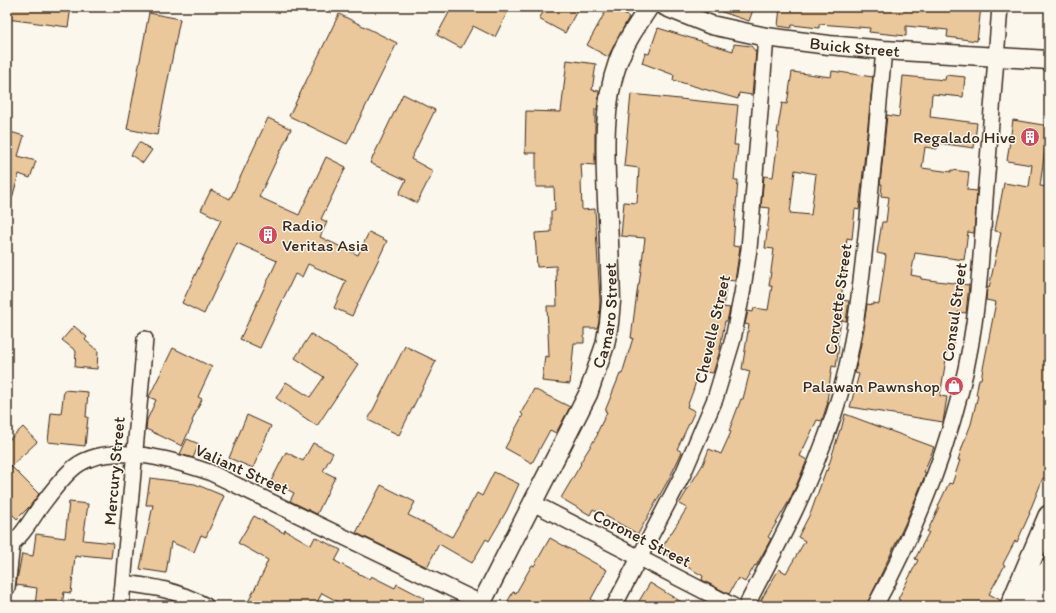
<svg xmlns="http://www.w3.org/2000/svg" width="1056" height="613" font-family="Itim,sans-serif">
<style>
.building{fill:#ebc89c;stroke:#3b2a1e;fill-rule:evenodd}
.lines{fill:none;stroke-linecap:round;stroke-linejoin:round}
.minor-casing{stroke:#3b2a1e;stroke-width:18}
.tertiary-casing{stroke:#3b2a1e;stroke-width:21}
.secondary-casing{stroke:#3b2a1e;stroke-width:24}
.minor{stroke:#fbf7ec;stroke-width:15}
.tertiary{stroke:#fbf7ec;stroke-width:18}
.secondary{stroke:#fbf7ec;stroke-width:21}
.labels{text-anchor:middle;stroke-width:3;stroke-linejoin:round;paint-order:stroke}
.street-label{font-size:17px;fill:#3b2a1e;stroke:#fbf7ec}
.poi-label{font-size:17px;fill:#3b2a1e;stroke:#fbf7ec;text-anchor:end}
</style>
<rect width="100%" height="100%" fill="#fbf7ec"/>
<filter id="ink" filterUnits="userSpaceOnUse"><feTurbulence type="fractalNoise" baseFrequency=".025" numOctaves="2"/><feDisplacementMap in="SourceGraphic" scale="8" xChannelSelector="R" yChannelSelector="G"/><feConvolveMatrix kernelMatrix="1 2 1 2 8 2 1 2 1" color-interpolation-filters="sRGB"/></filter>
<g filter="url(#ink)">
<path class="building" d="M7 7H71L68 27 7 19Z
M452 7H495L507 13 495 37 473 26 461 48 437 35Z
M546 7H579L565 33 539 19Z
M608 7H611L629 17 608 57 587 45Z
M714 7H754L749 21 713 9Z
M780 7H981L977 41 947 37 948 30 906 26V36L869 32 870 28 819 24V28L792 25 791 28 778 26Z
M149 13 180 19 157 135 127 129Z
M339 14 397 43 347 144 289 116Z
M658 28 733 51 734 44 751 46 756 52 752 95 739 93 738 99 673 80 674 75 642 63 645 53 649 54Z
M567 60 596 64 592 90 599 91 597 110 595 109V165L581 164 582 180H581L582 210 595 209 600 301 599 322 597 328H584V343H574L570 384 542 381 545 356 549 357 547 306H557L556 266 537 267 535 233 551 232V211H555L554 187H536V153H525L526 111 561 112Z
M832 71 873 77 859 210 855 209 852 239 847 238 843 268H845L841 300 849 301 846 321 841 320 837 345 839 346 836 367 832 366 827 401 828 402 825 411 822 421 817 420 800 456 807 460 797 484 789 501 768 537 771 539 756 566 755 565 745 582 738 578 729 594 702 580 703 576 660 551 687 508 679 504 703 464 709 449 721 454 731 432 729 431 741 399H743L750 371 742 369 749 325 745 324 748 311 753 312 754 308 768 310 772 286H769L774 249 765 248 770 208 761 207 764 176 773 177 779 133H777L782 103 787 104 792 72 831 77ZM795 170 816 174 811 215 790 213Z
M946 75 965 77 963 97 932 94 930 117 977 123 974 148 938 143 937 149 925 147 922 168 951 172V170L969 172 967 190 977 191 974 233 968 232 964 260 915 253 911 275 921 277V279L969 285 966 313 958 312 953 348 948 347 940 396 947 397 943 422 850 407 859 374 855 373 865 324H864L867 304 873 305V303L879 304 886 255 877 253 882 222H886L889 197 881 196 882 184H880L887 115 899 117 903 76 945 80Z
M403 94 435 110 411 159 433 171 417 203 399 194 406 180 370 163Z
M631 94 738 105 734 145H738L734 180H738L733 246 740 247 735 281 727 280 723 307 730 308 727 321H725L719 354 713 373 699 371 693 391 687 407 695 411 677 449 682 452 670 477 638 534 593 509 590 515 561 498 581 464 580 463 598 434 597 433 607 412 605 411 620 374H622L633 338H631L638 285H639L645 238 621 236 624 202 637 203 639 168 624 166Z
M268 118 291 129 259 197 299 215 326 157 346 167 321 219 327 222 320 237 358 255 369 232 387 241 352 316 334 308 346 281 308 264 302 277 295 274 260 348 240 339 277 261 237 243 204 314 182 303 221 220 201 210 211 190 230 199Z
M1013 120 1049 126V150L1045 149 1040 186 1049 187V479L1043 478 1029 513H1030L1017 542 1015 541 1003 564 1005 565 989 594 1000 600 999 606H896L900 600 898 599 918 560 915 559 929 532H927L939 507 938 506 949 483 952 484 960 460H958L963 445 971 424 978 395H976L979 379H981L996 302 986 300 987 287 989 288 1001 232 995 231 1004 183 1029 187 1032 165 1007 161Z
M7 131 24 136 18 156 36 161 30 178 19 174 10 205H7Z
M139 142 152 150 143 163 131 155Z
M74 326 87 337 85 340 98 351 97 369 75 367 76 351 62 340Z
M311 334 358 364 317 426 276 398 286 382 310 397 324 377 295 358Z
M405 346 436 361 399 435 368 420Z
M173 348 212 367 198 397 202 399 192 421 193 422 182 446 146 429 147 420 156 400 149 397Z
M534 389 570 407 556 433 550 430 532 463 505 448 523 415 521 413Z
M64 390 88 392 86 417H88L85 446 48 442 51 413 61 414Z
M845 414 934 447 924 472 926 473 905 524 866 606H772L761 600 779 569 786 573 805 541 798 537 811 512 826 470 827 471 838 436 840 430H841Z
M247 415 271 426 253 468 229 458Z
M23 427 37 442 11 466 39 494 30 506 17 519 7 509V442Z
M187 439 199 444 193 458 180 454Z
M313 443 333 453 323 471 335 477 317 514 290 501 294 493 271 481 286 452 303 461Z
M494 472 519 484 507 510 489 541 486 539 472 563 439 544 427 567 356 533 381 485 415 502 408 515 452 537 477 493 482 496Z
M150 478 195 484 224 496 206 537 201 535 194 552 171 542 166 573 140 569 153 505H146Z
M69 502 88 504 83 540 113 543 111 558 81 555V557L75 556 71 593 64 592 62 606H35L37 588 16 585 22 554 33 556 36 534 65 538Z
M254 516 284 533 285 530 311 545 315 537 341 550 335 561 369 579 371 576 395 588 397 584 424 598 420 606H346L322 593 315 606H246L266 567H265L268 560 238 543Z
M550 538 607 570 591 599 602 606H505L513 592 516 593 532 565 534 566Z
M650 583 688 606H636Z"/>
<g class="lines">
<defs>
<path id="minor" d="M533 503 733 606
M7 547C23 537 32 517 44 502 53 490 64 475 76 466 110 441 173 460 209 472L481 603
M123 583C156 587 176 590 206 606
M7 588 12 544
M121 606 145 339
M614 606 683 474 715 399 733 339 742 294 749 249 766 37
M746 606C779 544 812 481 834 414 855 351 861 283 868 218 873 162 879 106 884 50
M875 606C912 538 942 465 961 390 977 328 981 263 985 199 990 135 995 71 1000 7"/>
<g id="tertiary">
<path id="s1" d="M666 7 711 25 766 37 829 45 884 50 1049 60"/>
<path id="s2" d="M480 606 588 394 605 345 609 323 611 301C610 267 609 234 607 201 605 155 602 106 618 62 625 42 637 25 649 7"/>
</g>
<path id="secondary" d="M1011 606 1049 516
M1033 606 1049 570"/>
</defs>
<use href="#minor" class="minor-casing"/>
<use href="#tertiary" class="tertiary-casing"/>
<use href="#secondary" class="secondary-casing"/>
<use href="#minor" class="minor"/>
<use href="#tertiary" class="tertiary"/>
<use href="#secondary" class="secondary"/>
</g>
</g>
<defs>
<symbol id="building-disc" viewBox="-11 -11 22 22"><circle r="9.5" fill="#d1495b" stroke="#fbf7ec"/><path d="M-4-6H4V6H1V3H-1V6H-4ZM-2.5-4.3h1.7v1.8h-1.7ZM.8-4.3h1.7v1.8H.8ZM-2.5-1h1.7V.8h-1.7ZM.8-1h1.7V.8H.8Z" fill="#fff"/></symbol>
<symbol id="shop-disc" viewBox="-11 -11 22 22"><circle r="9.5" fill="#d1495b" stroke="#fbf7ec"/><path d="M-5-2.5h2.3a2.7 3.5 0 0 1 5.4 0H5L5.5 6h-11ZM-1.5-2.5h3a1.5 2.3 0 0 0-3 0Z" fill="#fff"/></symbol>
</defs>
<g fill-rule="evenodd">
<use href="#building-disc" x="1019" y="126" width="22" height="22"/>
<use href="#building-disc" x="257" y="224" width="22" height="22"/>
<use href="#shop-disc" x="943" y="375" width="22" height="22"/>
</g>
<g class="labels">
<g class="street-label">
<text dy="6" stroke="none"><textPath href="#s1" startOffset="194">Buick Street</textPath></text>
<text transform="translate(838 299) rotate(-82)" y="6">Corvette Street</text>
<text transform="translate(954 312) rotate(-82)" y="6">Consul Street</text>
<text dy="6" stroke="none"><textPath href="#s2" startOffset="319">Camaro Street</textPath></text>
<text transform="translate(712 329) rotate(-77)" y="6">Chevelle Street</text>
<text transform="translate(242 469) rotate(24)" y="6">Valiant Street</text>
<text transform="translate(114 471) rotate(-85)" y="6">Mercury Street</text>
<text transform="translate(642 538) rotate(27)" y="6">Coronet Street</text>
</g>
<g class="poi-label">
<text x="1016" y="143">Regalado Hive</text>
<text x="282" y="231" text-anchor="start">Radio<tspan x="282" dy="20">Veritas Asia</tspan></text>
<text x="940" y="392">Palawan Pawnshop</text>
</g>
</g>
<rect width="1056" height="613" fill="none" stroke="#fbf7ec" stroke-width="24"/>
<rect x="12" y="12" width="1032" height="589" fill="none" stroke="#3b2a1e" stroke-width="1.5" filter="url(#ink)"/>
</svg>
